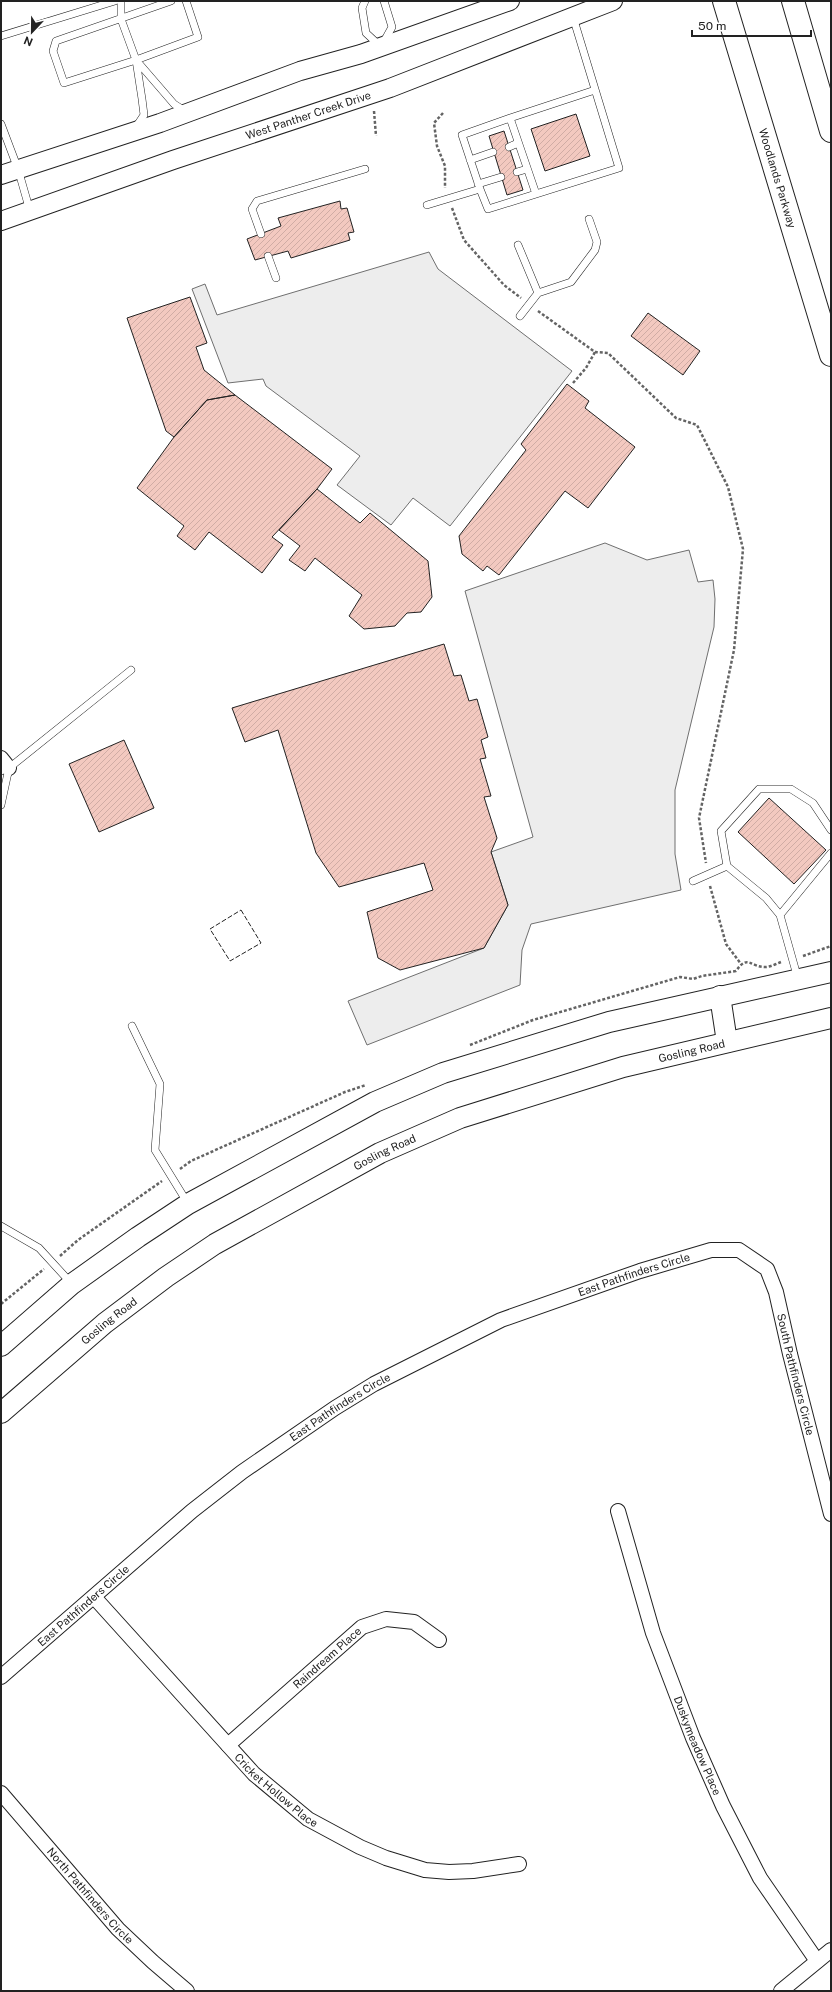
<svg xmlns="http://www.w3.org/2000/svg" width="832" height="1992" font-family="'Public Sans',sans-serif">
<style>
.parking{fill:#ededed;stroke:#6f6f6f}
.building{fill:url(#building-hatch);stroke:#222}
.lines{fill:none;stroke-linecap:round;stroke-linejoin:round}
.service-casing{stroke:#222;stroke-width:8}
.minor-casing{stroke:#222;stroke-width:16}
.tertiary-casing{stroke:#222;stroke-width:20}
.secondary-casing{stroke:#222;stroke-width:22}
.primary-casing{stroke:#222;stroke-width:24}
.path{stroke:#646464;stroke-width:2.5;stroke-dasharray:3 2;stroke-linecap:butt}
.service{stroke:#fff;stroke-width:7}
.minor{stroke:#fff;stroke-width:14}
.tertiary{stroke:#fff;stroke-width:18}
.secondary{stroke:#fff;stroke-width:20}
.primary{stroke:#fff;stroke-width:22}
.fence{stroke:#222;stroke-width:1;stroke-dasharray:5 2;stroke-linecap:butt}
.labels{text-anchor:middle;stroke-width:3;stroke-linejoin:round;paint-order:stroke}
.street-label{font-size:11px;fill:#222;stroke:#fff}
</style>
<defs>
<pattern id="building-hatch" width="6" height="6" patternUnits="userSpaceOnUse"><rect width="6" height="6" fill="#f3c9c0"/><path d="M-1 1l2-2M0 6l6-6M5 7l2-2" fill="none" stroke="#d0aca5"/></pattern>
</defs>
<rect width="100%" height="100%" fill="#fff"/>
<path class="parking" d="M429 252 438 269 572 371 450 526 413 498 391 525 337 485 360 456 266 386 263 379 228 383 192 289 205 284 217 315Z
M605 543 647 560 689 550 698 582 713 580 715 599 714 627 675 790V854L681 890 531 924 522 950 520 985 367 1045 348 1001 484 948 508 905 491 852 533 837 465 591Z"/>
<path class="building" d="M576 114 590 156 545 171 531 129Z
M504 131 523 190 507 195 489 136Z
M340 201 341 209 347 208 354 232 348 233 350 240 291 258 288 251 255 260 247 239 281 226 278 218Z
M190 297 207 343 196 347 204 370 235 395 207 400 174 437 166 431 127 318Z
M648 313 700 351 683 375 631 336Z
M567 384 589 401 585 408 635 447 588 508 565 491 499 575 487 566 483 571 462 554 459 536 526 450 521 444Z
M235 395 332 469 317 489 272 537 283 545 262 573 209 532 195 550 177 536 184 526 137 488 174 437 207 400Z
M317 489 360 523 370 513 428 561 432 597 421 612 407 613 395 626 364 629 349 616 362 595 315 558 305 571 289 560 300 546 279 530Z
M444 644 454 676 461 675 469 701 477 699 488 737 481 740 486 758 480 759 491 796 484 797 497 838 491 852 508 905 484 948 400 970 378 958 367 912 433 890 424 863 339 887 316 853 278 730 245 742 232 708Z
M124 740 154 808 99 832 69 764Z
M769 798 826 850 794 884 738 832Z"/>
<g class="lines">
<defs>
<path id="service" d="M121 1V19L136 60 142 99 144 115 136 127
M171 1 56 41 53 51 64 83 136 60 198 37 186 1
M365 1 362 8 366 33 381 47 392 27 384 1
M1 36 115 1
M136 60 174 104 185 111
M1 124 18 169 30 211
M509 147 518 143
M470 160 493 152
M517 172 527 169
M478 184 501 177
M480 189 462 135 510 118
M536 194 510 118 595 90
M427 205 480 189 488 209 619 168 573 17
M261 234 252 209 257 201 365 169
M518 245 538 293
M268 256 276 278
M520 316 538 293 571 282 595 250 597 242 589 219
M1 771 9 768 131 670
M1 805 9 768
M727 866 721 831 759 789H791L813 803 831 830
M693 881 727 866 766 898 780 915 798 979
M780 915 831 853
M132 1026 160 1084 155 1150 187 1202
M1 1226 39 1248 71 1283"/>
<g id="minor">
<path d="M1 758 9 768"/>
<path id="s1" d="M618 1511 653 1633 693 1738 723 1806 760 1878 817 1961"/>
<path id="s2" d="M94 1597 254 1774 308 1819 360 1847 386 1858 425 1870 449 1872 473 1871 519 1864"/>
<path id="s3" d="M1 1677 192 1511 242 1472 335 1408 374 1384 501 1320 640 1271 711 1250H739L767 1269 776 1292 790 1354 831 1514"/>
<path id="s4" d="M228 1745 362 1627 386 1619 414 1622 439 1640"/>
<path id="s5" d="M1 1793 118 1929 153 1962 187 1991"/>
<path d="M781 1991 831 1950"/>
</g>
<g id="tertiary">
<path d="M1 175 160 123 300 71 361 54 510 1"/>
<path id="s6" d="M1 221 173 160 390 88 613 1"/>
</g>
<g id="secondary">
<path d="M720 996 727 1042"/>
<path d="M1 1346 72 1284 138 1237 188 1204 375 1102 443 1073 609 1022 831 972"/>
<path id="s7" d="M1 1413 105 1323 166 1277 215 1244 380 1153 460 1118 623 1067 831 1018"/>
</g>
<g id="primary">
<path id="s8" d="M724 1 831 355"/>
<path d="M793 1 831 131"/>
</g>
</defs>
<use href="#service" class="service-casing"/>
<use href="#minor" class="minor-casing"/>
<use href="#tertiary" class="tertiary-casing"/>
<use href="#secondary" class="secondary-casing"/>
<use href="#primary" class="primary-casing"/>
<path class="path" d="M374 111 376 136
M443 113 434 123 437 146 445 166V188
M452 208 464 240 504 285 521 298
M538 311 595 352 608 353 676 418 697 425 728 487 743 549 734 650 699 818 706 863
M573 383 586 368 595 352
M710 886 726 944 741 964
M803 956 831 946
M470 1045 533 1020 680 977 693 979 702 976 736 971C748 954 750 967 765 967 770 967 776 964 781 962
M180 1169 191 1161 345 1092 366 1085
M60 1256 78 1240 162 1181
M1 1304 44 1269"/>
<use href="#service" class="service"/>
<use href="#minor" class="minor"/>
<use href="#tertiary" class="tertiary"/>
<use href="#secondary" class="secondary"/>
<use href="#primary" class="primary"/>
<path class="fence" d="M241 910 261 943 230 961 210 929Z"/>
</g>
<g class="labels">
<g class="street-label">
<text dy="4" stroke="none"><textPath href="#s6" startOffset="325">West Panther Creek Drive</textPath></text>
<text dy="4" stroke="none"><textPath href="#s8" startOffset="185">Woodlands Parkway</textPath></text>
<text dy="4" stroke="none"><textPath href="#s7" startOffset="790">Gosling Road</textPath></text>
<text dy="4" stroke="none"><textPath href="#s7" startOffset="466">Gosling Road</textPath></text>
<text dy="4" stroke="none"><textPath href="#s3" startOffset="758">East Pathfinders Circle</textPath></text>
<text dy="4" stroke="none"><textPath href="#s7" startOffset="142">Gosling Road</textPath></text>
<text dy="4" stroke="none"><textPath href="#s3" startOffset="1010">South Pathfinders Circle</textPath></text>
<text dy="4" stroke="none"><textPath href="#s3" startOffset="434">East Pathfinders Circle</textPath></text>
<text dy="4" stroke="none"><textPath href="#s3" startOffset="109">East Pathfinders Circle</textPath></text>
<text dy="4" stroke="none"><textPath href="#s4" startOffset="132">Raindream Place</textPath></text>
<text dy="4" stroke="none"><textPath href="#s1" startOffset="248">Duskymeadow Place</textPath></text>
<text dy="4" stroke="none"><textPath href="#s2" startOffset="266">Cricket Hollow Place</textPath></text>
<text dy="4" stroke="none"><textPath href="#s5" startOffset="136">North Pathfinders Circle</textPath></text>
</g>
</g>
<rect width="832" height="1992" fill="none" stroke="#222222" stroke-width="4"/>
<g transform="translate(32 32) rotate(202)" stroke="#ffffff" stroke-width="3" paint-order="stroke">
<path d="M0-3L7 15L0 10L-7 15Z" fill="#222222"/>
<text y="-6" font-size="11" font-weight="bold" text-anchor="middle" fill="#222222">N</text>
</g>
<path d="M692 30v6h119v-6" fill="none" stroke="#222222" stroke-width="2"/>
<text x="698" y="30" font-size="12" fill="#222222" stroke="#ffffff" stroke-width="3" paint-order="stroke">50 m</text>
</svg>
